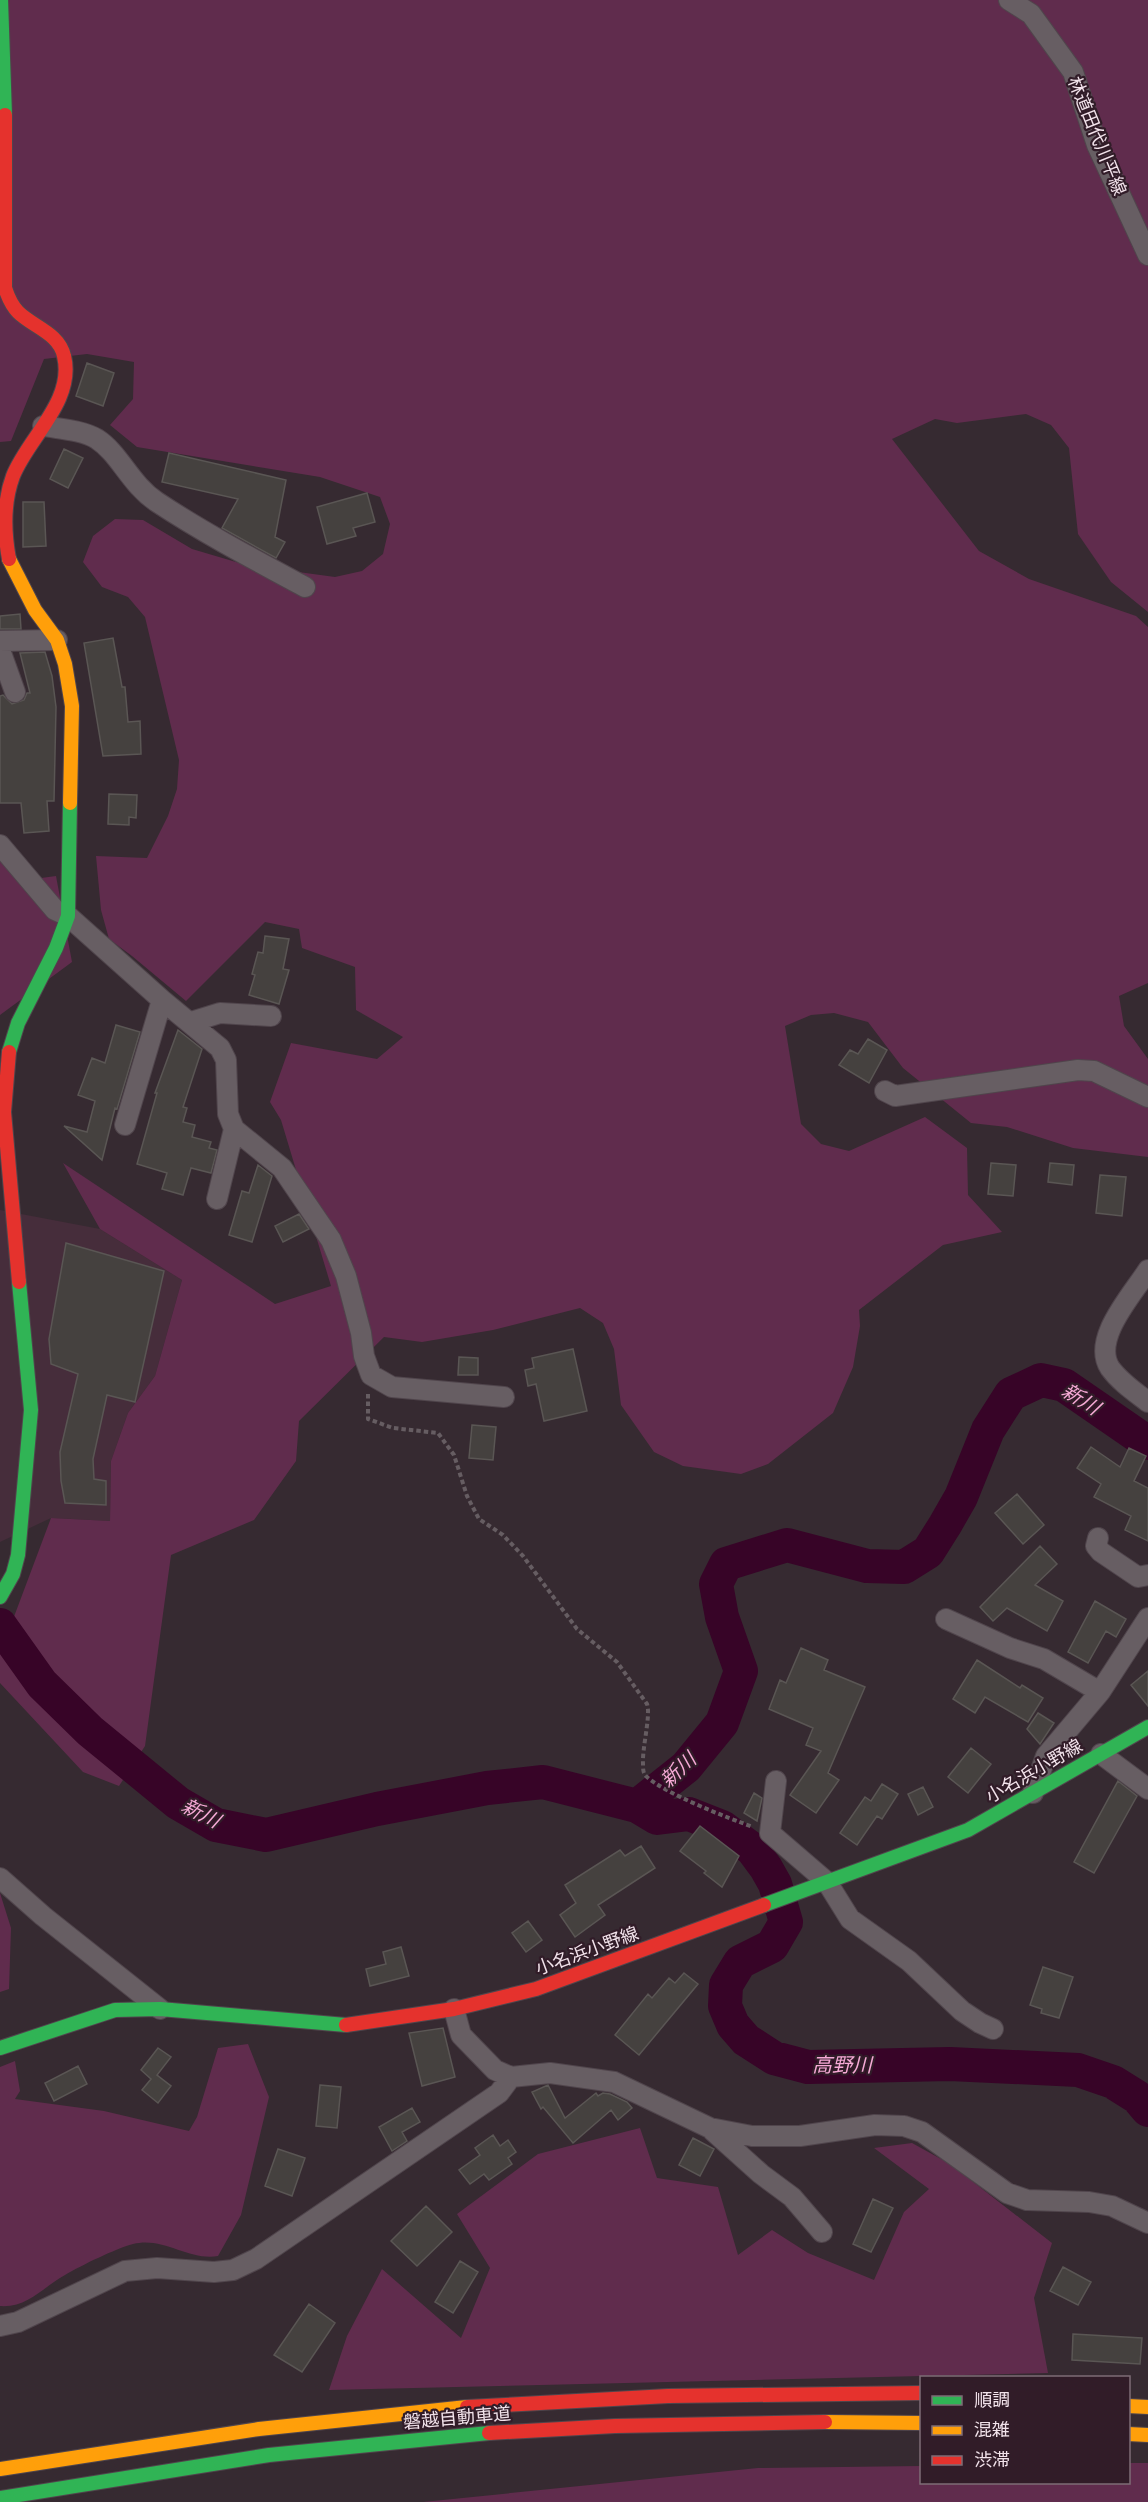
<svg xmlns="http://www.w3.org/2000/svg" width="1148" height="2502" font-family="'Open Sans','Noto Sans JP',sans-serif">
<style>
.built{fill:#462d3b}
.green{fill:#602c4d}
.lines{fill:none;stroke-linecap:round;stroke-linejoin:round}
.river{stroke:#370427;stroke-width:34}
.building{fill:#45413f;stroke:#5a5654;stroke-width:1.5}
.street-casing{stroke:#50454c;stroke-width:22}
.fast-casing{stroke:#50454c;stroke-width:16}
.slow-casing{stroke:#50454c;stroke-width:16}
.jam-casing{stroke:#50454c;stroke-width:16}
.path{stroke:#665d62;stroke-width:4;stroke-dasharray:4.5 3;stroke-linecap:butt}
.street{stroke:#675e63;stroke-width:20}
.fast{stroke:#30b455;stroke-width:14}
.slow{stroke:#ff9f0a;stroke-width:14}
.jam{stroke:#e5322d;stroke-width:14}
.labels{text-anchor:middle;stroke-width:4.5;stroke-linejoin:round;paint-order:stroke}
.street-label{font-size:18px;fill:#f2e3eb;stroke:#311c28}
.water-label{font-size:20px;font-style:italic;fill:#f6aad6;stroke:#311c28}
</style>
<rect width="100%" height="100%" fill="#362a31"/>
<path class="built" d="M0 1210 100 1229 182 1280 155 1376 128 1413 111 1461 110 1521 51 1518 0 1542Z"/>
<path class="green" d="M0 0H1148V612L1111 582 1078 534 1069 448 1051 425 1026 414 957 423 935 419 892 439 979 551 1029 579 1136 616 1148 627V983L1119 996 1124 1026 1148 1059V1157L1073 1148 1007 1127 971 1123 903 1068 868 1022 834 1013 811 1015 785 1026 801 1124 821 1144 849 1151 925 1117 967 1148 968 1195 1002 1232 943 1245 859 1310 860 1326 853 1367 833 1413 768 1464 741 1474 683 1466 654 1452 621 1405 614 1349 603 1323 580 1308 493 1330 422 1342 384 1337 299 1421 296 1461 254 1520 171 1555 145 1746 119 1786 83 1772 0 1683V1654L51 1518 110 1521 111 1461 128 1413 155 1376 182 1280 100 1229 63 1163 275 1304 331 1286 281 1120 270 1102 291 1043 377 1059 403 1037 356 1010 355 967 302 948 299 929 265 922 186 1001 132 956 109 939 101 910 96 856 147 858 168 816 177 789 179 760 145 617 128 597 102 587 83 562 93 536 115 519 143 520 192 549 246 565 335 577 362 571 383 554 390 524 380 497 320 477 137 447 110 425 133 399 134 362 87 354 44 359 11 441 0 442Z
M0 857 19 881 56 876 72 962 0 1015Z
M0 1893 11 1928 9 1989 0 1992Z
M248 2044 269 2097 241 2215 218 2256C189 2261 163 2236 133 2244 115 2249 82 2265 65 2275 43 2287 28 2308 0 2306V2067L15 2061 20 2091 15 2099 104 2111 189 2131 197 2117 218 2048Z
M640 2128 657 2178 718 2187 738 2255 772 2230 808 2253 874 2280 904 2212 929 2189 874 2148 912 2143 950 2164 1052 2243 1034 2298 1048 2373 329 2390 347 2336 382 2269 461 2338 490 2268 457 2214 538 2154Z
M1129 2463H1148V2502H423L758 2468 921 2466 922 2482H1128Z"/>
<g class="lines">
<path class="river" d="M0 1625 42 1684 90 1731 178 1803 216 1825 266 1835 377 1809 487 1788 543 1782 637 1806 657 1818 689 1814 722 1827 752 1849 766 1868 775 1884 786 1922 772 1946 740 1962 726 1985 725 2006 733 2025 746 2040 774 2058 808 2067 950 2064 1078 2070 1113 2082 1137 2097 1148 2110
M637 1806 686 1767 722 1723 741 1671 722 1617 716 1584 726 1564 787 1545 867 1566 904 1567 928 1552 945 1525 961 1497 988 1430 1011 1394 1041 1380 1064 1385 1148 1443"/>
</g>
<path class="building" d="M87 363 114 373 103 406 76 396Z
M64 449 83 458 68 488 50 479Z
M169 453 286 480 275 537 285 542 276 558 222 528 238 499 162 482Z
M367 493 375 522 353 528 356 536 327 544 317 507Z
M23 502H44L46 546 23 547Z
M20 614 21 629H0V616Z
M113 638 122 687H125L128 722 140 721 141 754 103 756 84 643Z
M45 652 52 676 56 707 54 801H47L49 831 24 833 21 803H0V696L3 695 12 704 24 700 27 693H30L20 653Z
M109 794 137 795 136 818 129 817V825L108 824Z
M265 936 289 939 283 969 289 970 279 1004 249 995 255 975 252 974 258 952 263 953Z
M116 1025 140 1032 117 1109 115 1108 102 1160 64 1126 87 1132 95 1101 78 1095 92 1058 105 1063Z
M178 1030 202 1049 183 1107 187 1108 183 1122 195 1125 192 1137 211 1142 209 1148 217 1150 211 1173 191 1168 183 1195 162 1189 167 1173 137 1164 157 1093H155Z
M868 1039 887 1050 869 1083 839 1065 850 1050 858 1054Z
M991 1163 1016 1165 1013 1196 988 1194Z
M1050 1163 1074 1165 1072 1185 1048 1182Z
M258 1165 272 1176 252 1242 229 1235 242 1191 249 1193Z
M1100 1175 1126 1177 1122 1216 1096 1213Z
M299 1214 309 1229 283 1242 275 1226Z
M66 1243 164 1271 135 1402 107 1395 93 1459 94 1479 106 1481V1505L65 1503 61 1481 60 1452 78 1374 51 1364 49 1339Z
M573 1349 587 1411 544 1421 536 1384 528 1386 525 1370 534 1368 532 1358Z
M459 1357 478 1358V1375H458Z
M472 1425 496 1427 493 1460 469 1458Z
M1091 1447 1120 1467 1129 1448 1146 1456 1134 1481 1148 1488V1541L1125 1530 1131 1516 1094 1497 1101 1484 1077 1468Z
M1017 1494 1044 1525 1023 1544 995 1513Z
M1040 1546 1057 1564 1035 1585 1063 1601 1047 1631 1007 1608 993 1621 980 1607Z
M1095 1601 1126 1619 1116 1637 1106 1631 1088 1663 1068 1652Z
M801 1648 828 1660 824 1670 865 1687 828 1773 839 1780 816 1813 790 1795 821 1751 806 1745 813 1728 769 1709 780 1680 786 1683Z
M977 1660 1020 1688 1022 1685 1043 1698 1028 1722 985 1697 975 1713 953 1699Z
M1148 1671V1706L1131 1685Z
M1038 1713 1054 1723 1040 1744 1027 1729Z
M971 1748 991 1764 968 1793 948 1777Z
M1118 1781 1137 1796 1094 1873 1074 1862Z
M882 1784 898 1794 882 1819 877 1816 857 1845 840 1833 865 1797 871 1801Z
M923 1787 933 1807 918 1815 908 1794Z
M754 1793 762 1798 757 1821 744 1813Z
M700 1826 739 1856 722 1887 704 1873 706 1871 680 1851Z
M641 1846 655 1868 598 1905 605 1915 575 1937 560 1915 576 1903 565 1885 620 1850 625 1856Z
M528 1921 542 1940 526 1952 512 1933Z
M401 1947 409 1976 370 1986 366 1969 386 1964 383 1952Z
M1043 1967 1073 1977 1059 2018 1041 2013 1042 2009 1030 2005Z
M684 1973 698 1984 639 2055 615 2035 648 1994 652 1998 669 1978 675 1983Z
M443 2028 455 2077 422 2086 409 2033Z
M158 2048 171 2057 157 2075 171 2086 158 2103 142 2090 151 2079 141 2070Z
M78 2066 87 2084 54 2101 45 2083Z
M320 2085 341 2087 337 2128 316 2126Z
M548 2085 565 2118 596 2093 598 2096 603 2093 610 2094 627 2102 632 2108 618 2120 611 2110 573 2143 543 2107 541 2109 532 2092Z
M412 2108 420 2122 402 2132 407 2141 392 2151 379 2127Z
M493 2135 500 2146 508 2140 516 2152 508 2158 512 2164 489 2180 484 2174 470 2184 459 2170 480 2155 475 2148Z
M693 2138 714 2149 700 2176 679 2165Z
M278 2149 305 2158 292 2196 265 2186Z
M873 2199 893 2208 871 2252 853 2244Z
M426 2206 452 2232 417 2266 391 2241Z
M460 2261 478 2272 453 2313 435 2302Z
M1063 2267 1091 2282 1078 2305 1050 2291Z
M309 2304 335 2323 302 2372 274 2355Z
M1073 2334 1142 2338 1140 2364 1072 2360Z"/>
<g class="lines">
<defs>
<path id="street" d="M1009 0 1031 14 1073 72 1097 145 1148 255
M43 426C60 429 82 430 97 439 120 454 130 484 157 502 204 533 255 560 305 587
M0 641 57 640
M0 650 15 692
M0 845 55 910 68 916 162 1000 220 1048 226 1060 228 1114 234 1129 282 1168 331 1240 346 1276 361 1333 364 1356 371 1375 392 1387 504 1397
M191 1022 220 1013 271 1016
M885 1091 895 1096 1078 1070 1094 1071 1148 1097
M125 1125 162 1000
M217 1199 234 1129
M1148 1270C1133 1294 1091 1339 1110 1368 1120 1382 1135 1392 1148 1402
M1098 1538 1096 1546 1101 1552 1138 1577 1148 1575
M946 1619 1010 1648 1044 1659 1100 1692 1148 1618
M1101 1754 1148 1789
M776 1781 770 1833 827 1882 850 1919 909 1961 962 2011 980 2023 993 2029
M1033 1793 1046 1756 1100 1692
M0 1878 43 1916 160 2009
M454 2009 461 2035 495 2070 511 2077 550 2073 614 2082 710 2128 752 2136H800L875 2125 904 2126 922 2132 1007 2193 1027 2200 1089 2202 1112 2206 1148 2223
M712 2130 761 2174 792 2197 822 2232
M0 2326 18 2322 125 2271 157 2268 214 2272 233 2270 256 2259 499 2093 511 2077"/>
<path id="fast" d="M1 0 5 115
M9 1052 18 1023 56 948 68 916 70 803
M0 1597 13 1574 18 1555 31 1410 19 1282
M764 1905 968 1830 1148 1727
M0 2048 115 2010 160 2009 346 2025
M0 2498 269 2455 489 2433"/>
<path id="slow" d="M9 559 35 610 57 640 65 664 72 706 70 803
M1128 2406 1148 2407
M825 2422 922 2423
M1128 2434 1148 2435
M0 2469 259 2429 467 2407"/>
<path id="jam" d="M5 115V288C8 297 11 305 18 312 33 327 59 333 64 356 75 401 28 438 13 476 3 503 4 532 9 559
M9 1052 4 1112 19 1282
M346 2025 454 2009 536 1989 764 1905
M467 2407 668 2396 922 2393
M489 2433 615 2426 825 2422"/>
</defs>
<use href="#street" class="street-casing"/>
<use href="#fast" class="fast-casing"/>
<use href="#slow" class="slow-casing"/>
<use href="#jam" class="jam-casing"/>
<path class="path" d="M368 1394V1419L393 1428 438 1433 454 1455 467 1496 479 1519 503 1535 523 1556 577 1629 617 1662 647 1704C651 1715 642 1748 643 1764 643 1769 643 1774 647 1777 666 1794 728 1818 753 1827"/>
<use href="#street" class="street"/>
<use href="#fast" class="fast"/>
<use href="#slow" class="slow"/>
<use href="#jam" class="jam"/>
</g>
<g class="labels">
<g class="street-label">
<text transform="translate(1097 136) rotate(68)" y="6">林道田代川平線</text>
<text transform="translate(1034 1771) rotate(-30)" y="6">小名浜小野線</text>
<text transform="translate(587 1951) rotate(-20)" y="6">小名浜小野線</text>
<text transform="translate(457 2418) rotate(-5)" y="6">磐越自動車道</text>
</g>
<g class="water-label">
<text transform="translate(1081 1399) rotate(32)" y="7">新川</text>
<text transform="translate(678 1770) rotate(-43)" y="7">新川</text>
<text transform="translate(201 1813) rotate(27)" y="7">新川</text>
<text x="842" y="2072">高野川</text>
</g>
</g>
<rect x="920" y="2376" width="210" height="108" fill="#311c28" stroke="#7e6c76" stroke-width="1.5"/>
<rect x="932" y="2396" width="30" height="9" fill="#30b455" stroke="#7e6c76" stroke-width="1.5"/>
<text x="974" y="2406" font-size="18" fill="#f2e3eb">順調</text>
<rect x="932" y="2426" width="30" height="9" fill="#ff9f0a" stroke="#7e6c76" stroke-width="1.5"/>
<text x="974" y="2436" font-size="18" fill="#f2e3eb">混雑</text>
<rect x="932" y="2456" width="30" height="9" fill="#e5322d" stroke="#7e6c76" stroke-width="1.5"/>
<text x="974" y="2466" font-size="18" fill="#f2e3eb">渋滞</text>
</svg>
